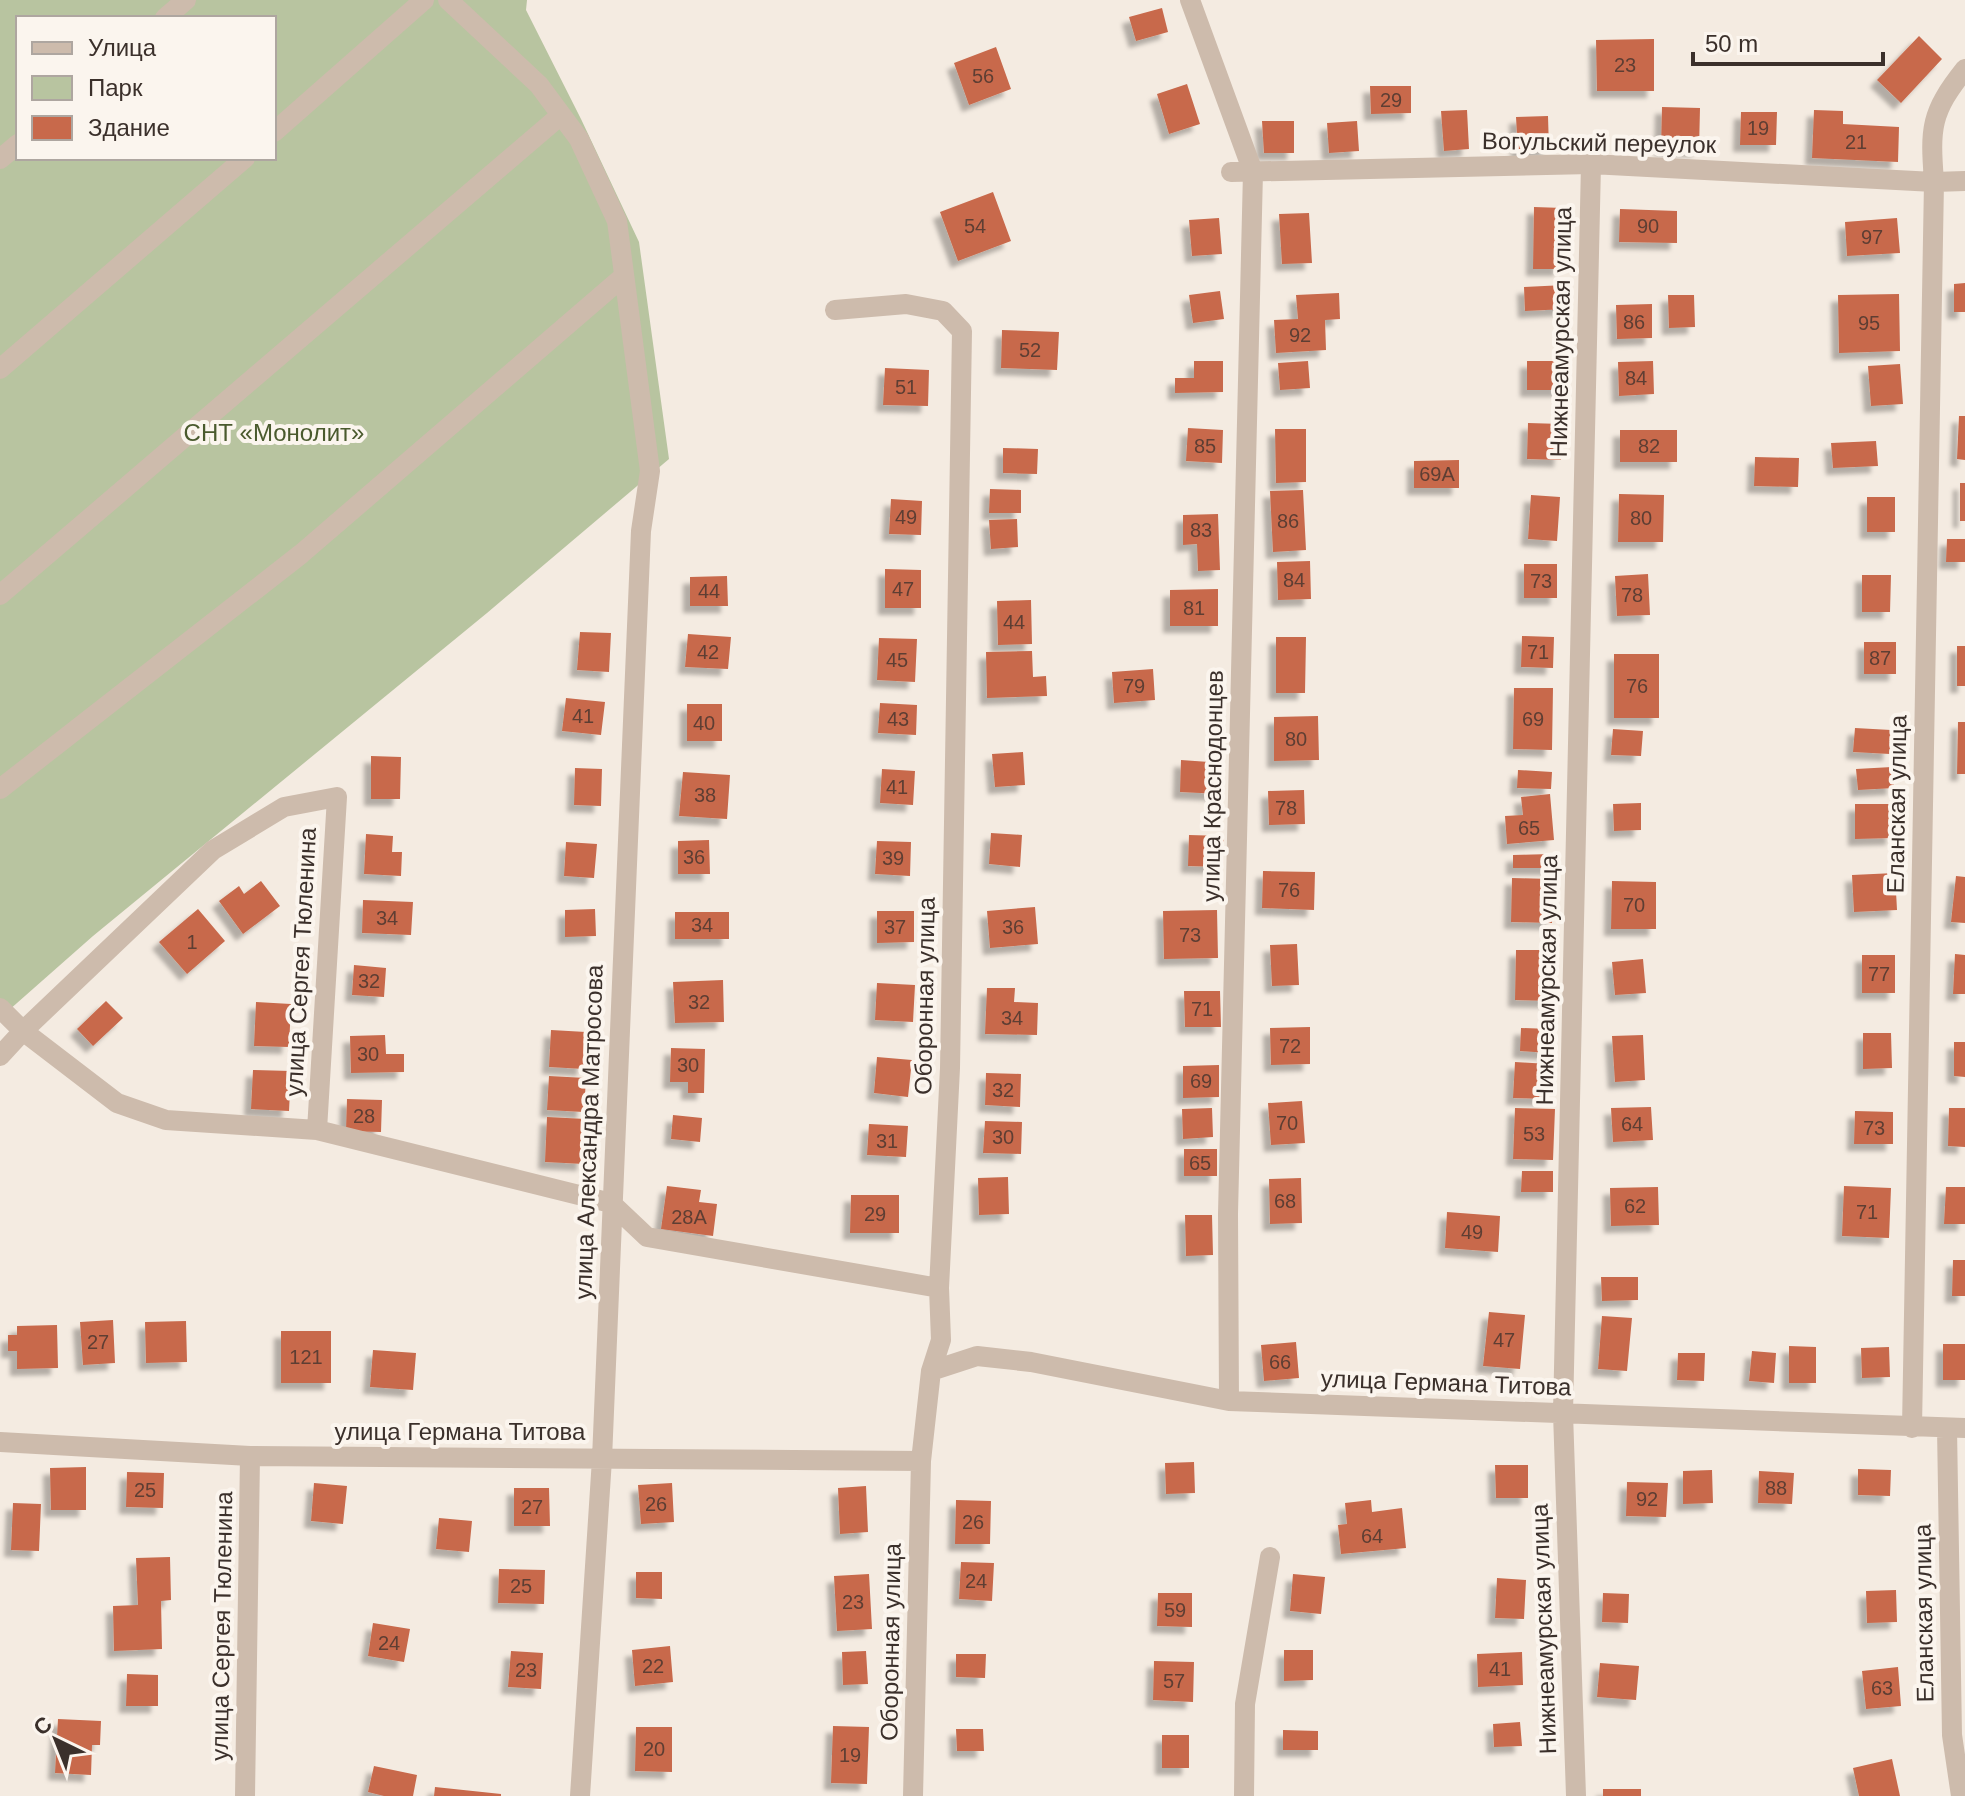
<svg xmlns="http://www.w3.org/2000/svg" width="1965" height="1796" font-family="Helvetica,sans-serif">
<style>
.green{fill:#b8c4a0;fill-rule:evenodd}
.building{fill:#c8694b;filter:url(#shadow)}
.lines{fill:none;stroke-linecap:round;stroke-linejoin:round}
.minor{stroke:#cdbbac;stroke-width:20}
.labels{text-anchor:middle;stroke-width:8;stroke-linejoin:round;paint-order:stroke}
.number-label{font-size:20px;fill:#5e3e33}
.street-label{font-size:24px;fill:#3b302b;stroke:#fbf5ee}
.park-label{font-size:24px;fill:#4a5a2e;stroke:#fbf5ee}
</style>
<defs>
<filter id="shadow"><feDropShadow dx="-7" dy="7" stdDeviation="2" flood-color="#0004"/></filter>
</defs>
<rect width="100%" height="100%" fill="#f4ebe1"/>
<path class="green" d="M0 0H527L526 10 581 119 639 242 669 459 487 613 93 936 0 1018ZM18 18H274V158H18Z"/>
<path class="building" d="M1162 8 1168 32 1136 41 1129 17Z
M1919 36 1942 59 1901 103 1877 80Z
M1654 39V91H1597L1596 40Z
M996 47 1011 89 969 105 954 63Z
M1187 84 1200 124 1169 134 1157 94Z
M1370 86H1411V113L1371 114Z
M1662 107 1700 108 1699 150 1661 149Z
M1467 110 1469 149 1444 151 1441 111Z
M1814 110 1843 111V124L1899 127 1898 162 1812 158Z
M1741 112H1777L1776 145H1740Z
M1548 116 1549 149 1518 151 1516 117Z
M1262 121H1294V153H1264Z
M1357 121 1359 151 1329 153 1327 123Z
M993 192 1011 241 958 261 940 212Z
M1534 207 1563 208 1561 269H1533Z
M1620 209 1677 211V243L1619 242Z
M1309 213 1312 263 1282 264 1279 214Z
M1219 218 1222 254 1192 256 1189 220Z
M1897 218 1900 253 1847 256 1845 222Z
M1965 283V312H1954V284Z
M1565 285 1566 309 1525 311 1524 287Z
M1220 291 1224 319 1193 323 1189 295Z
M1339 293 1340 319 1325 320 1326 350 1276 353 1274 320 1298 319 1296 295Z
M1899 294 1900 351 1839 353 1838 295Z
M1668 295H1694L1695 327 1669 328Z
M1652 304V338L1617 339 1616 305Z
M1002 330 1059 332 1057 370 1001 368Z
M1194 361H1223V392L1175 393V378H1194Z
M1308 361 1310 388 1280 390 1278 363Z
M1527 361H1562L1561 390H1527Z
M1653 361 1654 394 1619 396 1618 362Z
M1900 364 1903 404 1871 406 1868 366Z
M885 368 929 370 928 406 883 405Z
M1959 416H1965V460L1957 459Z
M1528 423 1562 424 1561 460 1527 459Z
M1188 428 1223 430 1222 463 1186 461Z
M1275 429H1306V482L1276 483Z
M1620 430H1677V462H1620Z
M1876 441 1878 466 1833 468 1831 443Z
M1003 448 1038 449 1037 474 1003 473Z
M1755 457 1799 458 1798 487 1754 486Z
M1459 460V488H1414V461Z
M1960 483H1965V521H1960Z
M990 489 1021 490V513H989Z
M1303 490 1306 550 1273 552 1270 491Z
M1619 494 1664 495 1663 542H1618Z
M1531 495 1560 497 1557 541 1528 539Z
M1867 497H1895V532H1867Z
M891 499 922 501 921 535 889 534Z
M1218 514 1220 570 1198 571 1197 544 1183 545V515Z
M1017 519 1018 547 991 549 989 520Z
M1947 539H1965V562H1946Z
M1310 561 1311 599 1278 600 1277 562Z
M1524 564H1557V598H1524Z
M885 569 921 570V608H885Z
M1648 574 1650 615 1617 616 1615 576Z
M1862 575H1891L1890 612H1862Z
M727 576 728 606H690V577Z
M1218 589V626H1170V590Z
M1031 600 1032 644 998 645 997 601Z
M580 632 611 633 609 672 577 670Z
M688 634 731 637 728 669 685 667Z
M1522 636 1554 637 1553 668 1521 667Z
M1276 637H1306L1305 693H1276Z
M879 638 917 639 915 682 877 680Z
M1864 642H1896V674H1864Z
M1957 646H1965V686H1957Z
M1032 651 1033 677 1046 676 1047 696 987 698 986 652Z
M1614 654H1659V718H1614Z
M1153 669 1155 700 1114 703 1112 672Z
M1514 688H1553L1552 750 1513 749Z
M566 698 605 702 601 735 562 731Z
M880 703 917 705 916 735 878 733Z
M687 704H722V741H687Z
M1318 716 1319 760 1274 761V717Z
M1958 722H1965V774H1957Z
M1855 728 1891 730 1890 754 1853 752Z
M1613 729 1643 731 1641 756 1611 755Z
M1023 752 1025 785 995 787 992 754Z
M371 756 401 757 400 799H371Z
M1181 760 1223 763 1221 794 1180 792Z
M1892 767 1894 788 1858 790 1856 769Z
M575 768 602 769 601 806 574 805Z
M882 769 915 771 913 805 880 803Z
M1518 770 1552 772 1551 789 1517 788Z
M683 772 730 775 727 819 679 816Z
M1304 790 1305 824 1269 825 1268 791Z
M1550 794 1554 840 1507 844 1505 816 1523 815 1521 797Z
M1641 803V830L1614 831 1613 804Z
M1855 804H1893V838L1855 839Z
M991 833 1022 835 1020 867 989 864Z
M366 834 393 836 392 852H402L401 876 364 874Z
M1189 835 1224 836 1223 867 1188 866Z
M709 840 710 874H678V841Z
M877 841 911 842 910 876 875 874Z
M566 842 597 844 594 878 564 876Z
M1551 854 1552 868H1513V855Z
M1263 871 1315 872 1314 910 1262 908Z
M1895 873 1897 910 1854 912 1852 875Z
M1956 876 1965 877V923L1951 922Z
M1512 878 1553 879 1552 923 1511 922Z
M261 881 280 906 243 934 219 901 239 886 244 894Z
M1612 881 1656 882V929H1611Z
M363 900 413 902 411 935 362 933Z
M1035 907 1038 944 990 948 987 911Z
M198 909 225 941 187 974 159 942Z
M595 909 596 936 565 937V910Z
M1217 910 1218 958 1164 959 1163 911Z
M877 911H914V942L877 943Z
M675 912H729V939H675Z
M1297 944 1299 985 1272 986 1270 945Z
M1516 950H1552L1551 1001 1515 1000Z
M1955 954 1965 955V994H1953Z
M1862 955H1895V993H1862Z
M1643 959 1646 993 1615 995 1612 962Z
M354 965 386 968 384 997 352 995Z
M723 980 724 1022 675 1023 673 982Z
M877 983 915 985 913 1022 875 1020Z
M987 988H1015L1014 1002 1038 1003 1037 1035 985 1034Z
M1184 991H1220L1221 1027H1185Z
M106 1001 123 1018 93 1046 77 1029Z
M256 1002 291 1004 289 1047 254 1046Z
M1310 1027V1064L1271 1065 1270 1028Z
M1521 1028 1550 1029 1549 1053 1520 1051Z
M551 1030 586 1032 584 1069 549 1067Z
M1863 1033H1891L1892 1068 1863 1069Z
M385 1035 386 1054H404V1072L351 1073 350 1036Z
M1643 1035 1645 1080 1615 1082 1612 1036Z
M1954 1042H1965V1077L1954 1076Z
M671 1048 705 1049 704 1093H688V1082H670Z
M877 1057 912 1060 908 1097 874 1093Z
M1515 1062 1549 1064 1547 1099 1513 1098Z
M1219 1065V1097L1183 1098V1066Z
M253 1070 291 1071 289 1111 251 1109Z
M986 1073 1021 1074 1020 1107 985 1105Z
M549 1076 586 1078 584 1112 547 1110Z
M347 1099 382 1100 381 1132 346 1131Z
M1302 1101 1305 1143 1271 1145 1268 1103Z
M1651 1107 1653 1140 1613 1142 1611 1108Z
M1212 1108 1213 1137 1183 1139 1182 1109Z
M1515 1108 1555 1109 1553 1160 1513 1159Z
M1949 1108H1965V1147L1948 1146Z
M1855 1111 1893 1112V1144H1854Z
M673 1115 702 1118 700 1142 671 1139Z
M547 1117 586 1119 584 1164 545 1162Z
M985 1121 1022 1122 1021 1154 983 1153Z
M869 1124 908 1126 906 1157 867 1155Z
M1184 1149H1217V1176H1184Z
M1522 1171H1553V1192H1521Z
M1008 1177 1009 1214 979 1215 978 1178Z
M1301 1178 1302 1223 1270 1224 1269 1179Z
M667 1186 701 1190 699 1202 717 1204 713 1236 661 1229Z
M1844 1186 1891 1188 1889 1238 1842 1236Z
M1658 1187 1659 1225 1611 1226 1610 1188Z
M1946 1187H1965V1224H1944Z
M851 1195H899V1233H850Z
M1447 1212 1500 1216 1498 1252 1445 1248Z
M1185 1215H1212L1213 1255 1186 1256Z
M1953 1260H1965V1296H1952Z
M1601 1277H1638V1300L1602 1301Z
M1489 1312 1525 1315 1520 1369 1483 1366Z
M1602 1316 1632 1318 1627 1371 1598 1369Z
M113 1320 115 1363 83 1365 80 1322Z
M186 1321 187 1362 146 1363 145 1322Z
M57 1325 58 1368 17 1369V1351H8V1335H17V1326Z
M281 1331H331V1383H281Z
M1296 1342 1299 1378 1264 1381 1261 1345Z
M1943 1344H1965V1380H1943Z
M1789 1346 1816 1347V1383H1789Z
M1889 1347 1890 1377 1862 1378 1861 1348Z
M373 1350 416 1353 413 1390 370 1387Z
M1752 1351 1776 1353 1774 1383 1749 1381Z
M1678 1353H1705L1704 1381 1677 1380Z
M1194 1462 1195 1493 1166 1494 1165 1463Z
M1495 1465H1528V1498H1496Z
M86 1467V1510H51L50 1468Z
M1858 1469 1891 1470 1890 1496 1858 1495Z
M1712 1470 1713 1503 1683 1504V1471Z
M1759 1471 1794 1473 1792 1504 1758 1503Z
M127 1472 164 1473 163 1508 126 1507Z
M1627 1482 1668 1483 1666 1517 1626 1516Z
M314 1483 347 1486 343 1524 311 1521Z
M672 1483 674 1522 641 1524 638 1485Z
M866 1486 868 1532 840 1534 838 1488Z
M514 1488H549L550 1526H514Z
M956 1500 991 1501 990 1544H955Z
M1371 1500 1372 1512 1402 1508 1406 1548 1341 1554 1338 1525 1347 1524 1345 1503Z
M13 1503 41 1504 39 1551 11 1550Z
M439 1518 472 1521 469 1552 436 1549Z
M170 1557 171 1600 161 1601 162 1649 114 1651 113 1606 138 1605 136 1558Z
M961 1562 994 1563 992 1601 959 1599Z
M499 1569 545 1570 544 1604 498 1603Z
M636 1572H662V1599L636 1598Z
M869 1574 872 1629 837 1631 834 1576Z
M1293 1574 1325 1577 1321 1614 1290 1611Z
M1497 1578 1526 1580 1524 1619 1495 1618Z
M1896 1590 1897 1622 1867 1623 1866 1591Z
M1158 1593H1192V1627L1157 1626Z
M1603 1593 1629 1594 1628 1623 1602 1622Z
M373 1623 410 1629 404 1662 368 1656Z
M670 1646 673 1682 635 1686 632 1650Z
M1284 1650H1313V1680L1284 1681Z
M511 1651 543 1653 541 1689 508 1687Z
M866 1651 868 1684 843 1685 842 1652Z
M1522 1652 1523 1685 1478 1687 1477 1654Z
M956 1654H986L985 1678 956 1677Z
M1154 1661 1194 1662 1193 1702 1153 1700Z
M1600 1663 1639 1666 1636 1700 1597 1697Z
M1898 1667 1901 1706 1866 1709 1862 1671Z
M127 1674 158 1675V1706H126Z
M58 1719 101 1721 100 1745H92L91 1775 55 1773Z
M1520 1722 1522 1746 1494 1747 1493 1724Z
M833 1726 869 1727 867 1784 831 1783Z
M636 1727H672V1772L635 1771Z
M956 1729H983L984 1751H957Z
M1283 1730 1318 1731V1750H1283Z
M1162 1735H1189V1768H1162Z
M1892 1759 1900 1796H1859L1853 1768Z
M374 1766 417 1775 413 1796H384L368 1792Z
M435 1787 501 1794V1796H434Z
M1603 1789H1641V1796H1603Z"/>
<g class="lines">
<path class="minor" d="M448 0 539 85 579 139 617 221 650 471 641 531 602 1459 580 1796
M1190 0 1253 172 1228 1214 1229 1401
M165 18 186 0
M274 132 424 0
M0 159 18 144
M1231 172 1591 164 1934 182 1965 181
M835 310 906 304 943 311 962 331 950 1068 939 1288 941 1340 931 1371 921 1461 913 1796
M0 369 245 158
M0 595 561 115
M0 789 301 554 624 276
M0 1008 23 1031 117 1103 166 1120 317 1130 611 1203 647 1237 939 1288
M0 1056 23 1031 213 850 284 807 337 797 317 1130
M931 1371 977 1356 1031 1362 1229 1401 1965 1428
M1912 1428 1934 182C1930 128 1930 113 1965 69
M1947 1428 1952 1735 1961 1796
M0 1442 250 1456 921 1461
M245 1796 250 1456
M1244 1796 1245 1704 1270 1557
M1576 1796 1563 1413 1591 164"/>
</g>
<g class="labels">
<g class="number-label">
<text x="1625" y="72">23</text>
<text x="983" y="83">56</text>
<text x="1391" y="107">29</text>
<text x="1758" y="135">19</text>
<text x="1856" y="149">21</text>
<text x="975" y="233">54</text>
<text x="1648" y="233">90</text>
<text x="1872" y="244">97</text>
<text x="1634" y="329">86</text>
<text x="1869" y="330">95</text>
<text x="1300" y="342">92</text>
<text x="1030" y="357">52</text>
<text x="1636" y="385">84</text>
<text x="906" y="394">51</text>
<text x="1205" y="453">85</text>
<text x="1649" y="453">82</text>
<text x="1437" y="481">69А</text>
<text x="906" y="524">49</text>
<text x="1641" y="525">80</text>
<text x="1288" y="528">86</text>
<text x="1201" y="537">83</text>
<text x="1294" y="587">84</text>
<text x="1541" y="588">73</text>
<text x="903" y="596">47</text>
<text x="709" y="598">44</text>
<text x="1632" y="602">78</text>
<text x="1194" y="615">81</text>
<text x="1014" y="629">44</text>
<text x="708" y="659">42</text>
<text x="1538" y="659">71</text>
<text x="1880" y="665">87</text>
<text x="897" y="667">45</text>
<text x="1134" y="693">79</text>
<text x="1637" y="693">76</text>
<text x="583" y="723">41</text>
<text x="898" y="726">43</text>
<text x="1533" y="726">69</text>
<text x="704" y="730">40</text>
<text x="1296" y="746">80</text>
<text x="897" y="794">41</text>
<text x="705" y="802">38</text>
<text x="1286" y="815">78</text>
<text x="1529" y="835">65</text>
<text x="694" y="864">36</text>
<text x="893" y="865">39</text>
<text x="1289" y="897">76</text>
<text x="1634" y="912">70</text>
<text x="387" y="925">34</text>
<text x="702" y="932">34</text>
<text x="895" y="934">37</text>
<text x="1013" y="934">36</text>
<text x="1190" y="942">73</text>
<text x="192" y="949">1</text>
<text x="1879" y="981">77</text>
<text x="369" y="988">32</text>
<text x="699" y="1009">32</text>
<text x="1202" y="1016">71</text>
<text x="1012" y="1025">34</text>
<text x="1290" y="1053">72</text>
<text x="368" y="1061">30</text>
<text x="688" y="1072">30</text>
<text x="1201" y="1088">69</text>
<text x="1003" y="1097">32</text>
<text x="364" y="1123">28</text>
<text x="1287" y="1130">70</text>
<text x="1632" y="1131">64</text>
<text x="1874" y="1135">73</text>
<text x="1534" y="1141">53</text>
<text x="1003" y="1144">30</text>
<text x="887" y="1148">31</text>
<text x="1200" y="1170">65</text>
<text x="1285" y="1208">68</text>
<text x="1635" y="1213">62</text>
<text x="1867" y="1219">71</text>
<text x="875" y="1221">29</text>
<text x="689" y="1224">28А</text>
<text x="1472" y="1239">49</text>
<text x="1504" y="1347">47</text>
<text x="98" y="1349">27</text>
<text x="306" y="1364">121</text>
<text x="1280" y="1369">66</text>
<text x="1776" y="1495">88</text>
<text x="145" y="1497">25</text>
<text x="1647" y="1506">92</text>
<text x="656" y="1511">26</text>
<text x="532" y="1514">27</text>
<text x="973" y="1529">26</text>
<text x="1372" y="1543">64</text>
<text x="976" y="1588">24</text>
<text x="521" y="1593">25</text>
<text x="853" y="1609">23</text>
<text x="1175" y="1617">59</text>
<text x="389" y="1650">24</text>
<text x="653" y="1673">22</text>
<text x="1500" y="1676">41</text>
<text x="526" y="1677">23</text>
<text x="1174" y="1688">57</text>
<text x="1882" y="1695">63</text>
<text x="654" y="1756">20</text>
<text x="850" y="1762">19</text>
</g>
<g class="street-label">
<text transform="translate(1599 143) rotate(1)" y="8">Вогульский переулок</text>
<text transform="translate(1561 332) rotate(-89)" y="8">Нижнеамурская улица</text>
<text transform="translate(1213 786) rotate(-89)" y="8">улица Краснодонцев</text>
<text transform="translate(1897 804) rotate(-89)" y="8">Еланская улица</text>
<text transform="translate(301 962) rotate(-87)" y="8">улица Сергея Тюленина</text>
<text transform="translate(1547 980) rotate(-89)" y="8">Нижнеамурская улица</text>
<text transform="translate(925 996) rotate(-89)" y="8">Оборонная улица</text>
<text transform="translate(589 1132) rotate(-88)" y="8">улица Александра Матросова</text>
<text transform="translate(1446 1383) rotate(2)" y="8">улица Германа Титова</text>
<text x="460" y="1440">улица Германа Титова</text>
<text transform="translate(1924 1613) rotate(-91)" y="8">Еланская улица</text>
<text transform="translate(222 1626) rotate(-89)" y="8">улица Сергея Тюленина</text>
<text transform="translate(1544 1629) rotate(-92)" y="8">Нижнеамурская улица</text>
<text transform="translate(891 1642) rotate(-89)" y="8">Оборонная улица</text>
</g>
<g class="park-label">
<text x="274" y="441">СНТ «Монолит»</text>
</g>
</g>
<rect x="16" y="16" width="260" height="144" fill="#fbf5ee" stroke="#aea6a0" stroke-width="2"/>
<rect x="32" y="42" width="40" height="12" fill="#cdbbac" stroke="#aea6a0" stroke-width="2"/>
<text x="88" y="56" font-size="24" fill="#3b302b">Улица</text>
<rect x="32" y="76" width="40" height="24" fill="#b8c4a0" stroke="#aea6a0" stroke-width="2"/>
<text x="88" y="96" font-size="24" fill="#3b302b">Парк</text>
<rect x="32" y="116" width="40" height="24" fill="#c8694b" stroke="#aea6a0" stroke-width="2"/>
<text x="88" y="136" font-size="24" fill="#3b302b">Здание</text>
<g transform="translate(56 1740) rotate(317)" stroke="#fbf5ee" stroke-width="6" paint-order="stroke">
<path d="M0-6L14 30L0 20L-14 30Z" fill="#3b302b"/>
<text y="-12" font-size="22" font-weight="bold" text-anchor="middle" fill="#3b302b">С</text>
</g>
<path d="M1693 52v12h190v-12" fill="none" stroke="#3b302b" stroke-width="4"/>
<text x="1705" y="52" font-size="24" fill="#3b302b" stroke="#fbf5ee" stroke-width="6" paint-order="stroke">50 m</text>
</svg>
